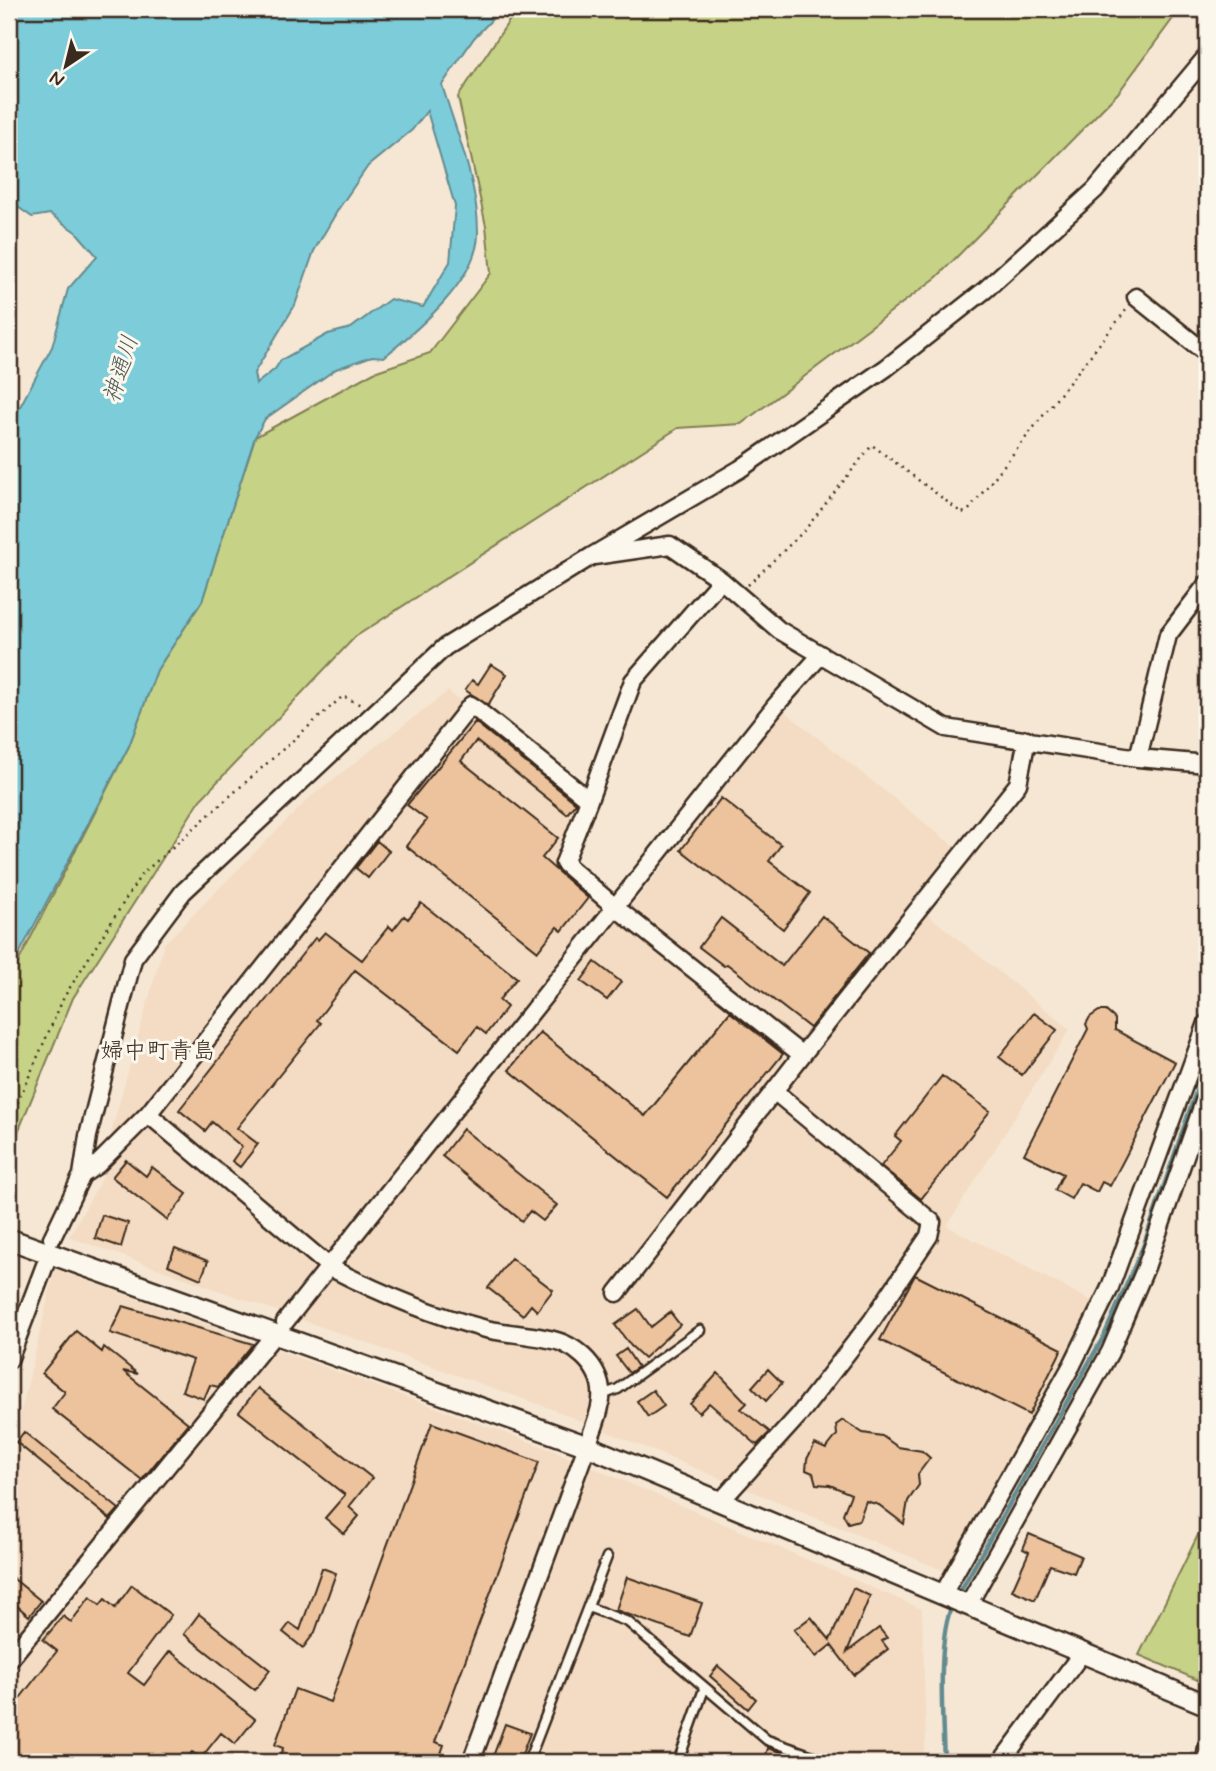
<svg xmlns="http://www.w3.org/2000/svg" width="1216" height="1771" font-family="Mynerve,'Klee One',sans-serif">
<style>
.built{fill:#f3dcc3}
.green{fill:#c6d286;stroke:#807e52;stroke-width:2}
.water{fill:#7dccda;stroke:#638b8f;stroke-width:2;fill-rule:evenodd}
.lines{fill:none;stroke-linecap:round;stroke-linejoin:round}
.stream{stroke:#638b8f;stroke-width:4.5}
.building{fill:#ecc39c;stroke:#3b2a1e;stroke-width:2}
.service-casing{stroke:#3b2a1e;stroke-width:13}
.minor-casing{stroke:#3b2a1e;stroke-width:21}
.tertiary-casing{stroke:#3b2a1e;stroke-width:24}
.path{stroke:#3b2a1e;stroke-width:2.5;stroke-dasharray:2 5;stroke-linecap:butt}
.service{stroke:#fbf7ec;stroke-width:8}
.minor{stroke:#fbf7ec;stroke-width:16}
.tertiary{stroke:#fbf7ec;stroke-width:19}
.labels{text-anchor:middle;stroke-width:6;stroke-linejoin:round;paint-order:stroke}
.water-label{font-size:23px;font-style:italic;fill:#4f5b56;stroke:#fbf7ec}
.neighbourhood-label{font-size:23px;fill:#3b2a1e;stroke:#fbf7ec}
</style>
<rect width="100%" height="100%" fill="#f6e7d4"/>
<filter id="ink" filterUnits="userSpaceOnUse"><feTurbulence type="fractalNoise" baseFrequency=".0143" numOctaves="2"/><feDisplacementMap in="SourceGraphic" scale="14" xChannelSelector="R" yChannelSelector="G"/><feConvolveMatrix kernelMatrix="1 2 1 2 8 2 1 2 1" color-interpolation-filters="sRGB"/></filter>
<g filter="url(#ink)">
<path class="built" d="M448 691 582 802 561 863 622 918 784 711 960 851 917 906 1070 1029 947 1226 1094 1302 945 1571 549 1408 69 1237 108 1167 111 1132 164 944 310 797Z
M55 1269 552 1450 922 1609 926 1739 922 1762H9V1437L19 1420Z"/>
<path class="green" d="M517 9H1180L1118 93 937 277 741 424 678 428 355 637 200 800 73 998 9 1154V980L129 746 157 670 202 601 255 437 374 372 430 353 491 273 486 226 458 97Z
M1200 1531 1207 1533V1684L1139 1655Z"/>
<path class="water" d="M9 9H502L474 38 442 85C456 131 478 183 478 232 479 279 417 330 384 357L372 356 336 369 265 419 255 437 202 601 157 670 129 746 9 973V427L52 347 68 289 97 256 77 233 50 214 32 217 15 205 9 206ZM427 111 455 206 450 262 423 307 390 299 351 328 328 334 281 360 275 369 256 384 254 373 295 305 314 251 339 208 368 166 412 130Z"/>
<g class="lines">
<path class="stream" d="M957 1597 1105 1334 1143 1247 1207 1060
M944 1762C943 1725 936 1635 953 1604"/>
</g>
<path class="building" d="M491 664 507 674 488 705 465 690 472 680 478 684Z
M475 722 576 803 567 814 476 741 461 761 558 838 542 858 588 898 562 931 557 927 538 951 406 846 427 820 407 805Z
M721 798 781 845 769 861 810 893 783 929 681 850Z
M377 841 389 851 368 878 356 868Z
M421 903 517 978 499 1000 507 1007 486 1034 477 1027 459 1050 355 970 317 1020 321 1023 237 1128 258 1144 240 1167 232 1161 242 1147 212 1122 205 1131 179 1110 315 938 318 940 325 932 362 960 389 926 393 930 404 916 408 919Z
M822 916 869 953 810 1028 727 964 724 966 699 947 721 918 782 966Z
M595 962 621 982 607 1000 581 981Z
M1099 1011H1106L1115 1019V1030L1175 1062 1110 1186 1102 1182 1097 1192 1080 1183 1071 1199 1055 1190 1063 1174 1024 1154 1088 1029 1086 1024 1090 1017Z
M730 1012 783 1054 667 1197 509 1070 540 1032 645 1116Z
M1034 1013 1057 1030 1022 1075 999 1057Z
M942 1076 990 1111 921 1199 881 1166 901 1141 895 1136Z
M463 1129 557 1205 543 1221 530 1211 522 1221 442 1156Z
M126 1160 146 1176 152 1167 187 1194 167 1220 112 1177Z
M102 1215 128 1223 121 1247 95 1238Z
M175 1248 208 1261 201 1279 168 1265Z
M511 1258 553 1290 537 1311 531 1305 523 1315 488 1288Z
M915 1275 1062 1349 1029 1415 880 1340Z
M123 1306 253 1344 218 1387 210 1385 204 1399 182 1391 193 1360 110 1333Z
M638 1309 651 1327 670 1312 680 1325 644 1358 631 1346 615 1325Z
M76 1331 102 1352 104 1347 138 1374 123 1371 188 1423 142 1480 52 1409 65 1392 42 1373Z
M626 1349 638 1367 629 1373 616 1356Z
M768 1369 782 1383 766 1401 752 1387Z
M718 1373 747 1403 741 1409 770 1432 757 1445 709 1403 699 1413 690 1404Z
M258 1388 372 1478 349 1507 359 1516 344 1534 325 1518 345 1495 239 1412Z
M653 1390 664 1406 648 1417 637 1401Z
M843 1420 863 1433 882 1436 898 1447 922 1451 930 1458 918 1474 919 1485 908 1501 904 1524 879 1505 866 1501 859 1520 848 1523 843 1514 851 1494 830 1485 816 1484 813 1473 806 1470 807 1459 815 1444 826 1449 837 1435 836 1425Z
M432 1423 539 1462 435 1742 444 1745 438 1762H278L283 1748 275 1745 295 1689 330 1702Z
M24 1432 119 1509 110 1519 16 1442Z
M1029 1534 1081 1556 1074 1573 1050 1565 1035 1600 1012 1590 1029 1552 1023 1549Z
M322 1568 336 1573 315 1632 303 1648 283 1632 290 1623 300 1630Z
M9 1575 41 1601 29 1616 9 1599Z
M627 1577 702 1603 690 1637 616 1610Z
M132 1585 171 1615 128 1673 144 1685 170 1651 255 1719 235 1744 221 1733 201 1758 192 1752 183 1762H9V1755L13 1749 9 1745V1707L14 1700 17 1702 57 1651 43 1640 63 1616 71 1622 90 1597 100 1605 105 1599 115 1608Z
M853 1588 870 1596 847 1652 879 1628 887 1638 882 1641 888 1649 854 1675 831 1645 816 1657 794 1630 811 1617 830 1640Z
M199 1614 270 1670 255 1690 184 1634Z
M718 1666 756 1699 748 1709 710 1676Z
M505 1724 530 1733 519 1762H491Z
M768 1748 804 1760V1762H764Z"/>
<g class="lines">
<defs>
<path id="service" d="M602 1395 618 1389 700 1330
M588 1607 628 1622 767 1740 830 1762
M528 1762 607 1557
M678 1762 704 1689"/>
<path id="minor" d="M1136 297 1207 354
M594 556 670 545 721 580 779 630 946 728 1138 758 1207 764
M1138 758 1168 635 1207 584
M589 800 633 681 721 580
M148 1114 331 1268C381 1294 432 1315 486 1329 506 1334 550 1336 565 1344 578 1350 590 1361 596 1373 609 1397 595 1423 587 1446L471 1762
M82 1175 97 1165 148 1114 471 705 589 800 564 863 615 907 802 1055
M52 1238 82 1175 88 1136 133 959 183 892 445 647 592 556 740 469 886 368 985 290 1095 190 1207 56
M617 1293 802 1055 1018 784 1027 739
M285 1322 776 705 820 656
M9 1360 45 1265
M722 1500 799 1415 871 1322 929 1236 932 1222 774 1091
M943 1594 1072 1365 1109 1290 1207 1023
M968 1605 1110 1352 1146 1267 1207 1093
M9 1660 269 1341
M1001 1762 1082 1653
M1205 1762 1207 1747"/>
<path id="tertiary" d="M9 1239 587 1446 1207 1705"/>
</defs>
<use href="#service" class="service-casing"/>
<use href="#minor" class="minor-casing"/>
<use href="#tertiary" class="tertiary-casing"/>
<path class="path" d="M748 585 804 531 872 445 962 513 968 511 1127 309
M9 1122 64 997 141 875 343 696 361 705"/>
<use href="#service" class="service"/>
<use href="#minor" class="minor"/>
<use href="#tertiary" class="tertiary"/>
</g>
</g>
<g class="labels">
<g class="water-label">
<text transform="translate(120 369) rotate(-73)" y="8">神通川</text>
</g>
<g class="neighbourhood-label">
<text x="158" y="1058">婦中町青島</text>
</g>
</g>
<rect width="1216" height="1771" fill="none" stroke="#fbf7ec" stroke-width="35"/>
<rect x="18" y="18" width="1181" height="1736" fill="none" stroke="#3b2a1e" stroke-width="2.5" filter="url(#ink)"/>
<g transform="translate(66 66) rotate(215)" stroke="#fbf7ec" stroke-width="5" paint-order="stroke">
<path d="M0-5L12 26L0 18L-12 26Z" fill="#3b2a1e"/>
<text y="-10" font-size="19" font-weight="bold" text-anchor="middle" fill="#3b2a1e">N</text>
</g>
</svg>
